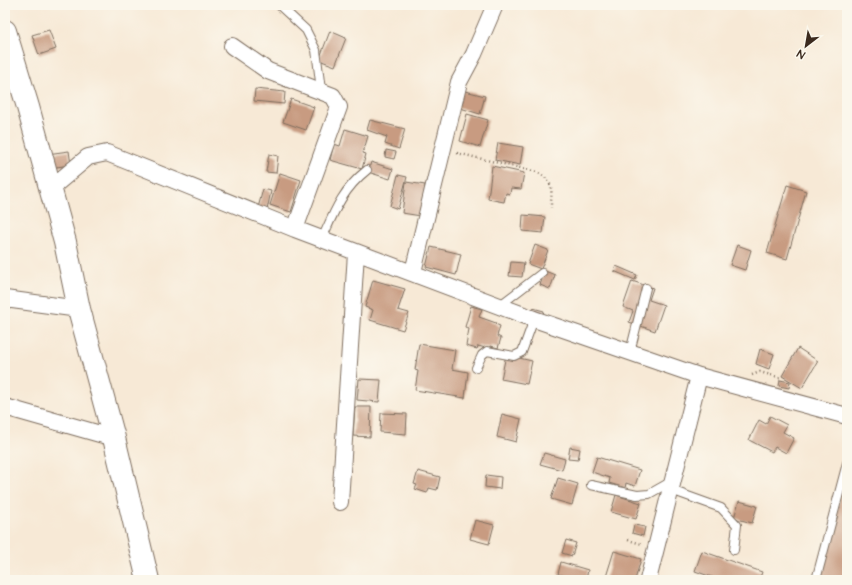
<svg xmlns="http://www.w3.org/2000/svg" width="852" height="585" font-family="'Architects Daughter',sans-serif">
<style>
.building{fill:#c89b81}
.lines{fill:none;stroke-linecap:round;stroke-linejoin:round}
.lane-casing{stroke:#7d6d5e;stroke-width:10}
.street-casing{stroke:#7d6d5e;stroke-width:18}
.secondary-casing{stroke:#7d6d5e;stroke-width:24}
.path{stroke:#7d6d5e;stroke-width:2.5;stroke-dasharray:1 3;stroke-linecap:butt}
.lane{stroke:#fff;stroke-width:8}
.street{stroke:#fff;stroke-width:16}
.secondary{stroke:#fff;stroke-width:22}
</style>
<rect width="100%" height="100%" fill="#fbf7ec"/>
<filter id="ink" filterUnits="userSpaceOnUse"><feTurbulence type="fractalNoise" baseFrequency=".025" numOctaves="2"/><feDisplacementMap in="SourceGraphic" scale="8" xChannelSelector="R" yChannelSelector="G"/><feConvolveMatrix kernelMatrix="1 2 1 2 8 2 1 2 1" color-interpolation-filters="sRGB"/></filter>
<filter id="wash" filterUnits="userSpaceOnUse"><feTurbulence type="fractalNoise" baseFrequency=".012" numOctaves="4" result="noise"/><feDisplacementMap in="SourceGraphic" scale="16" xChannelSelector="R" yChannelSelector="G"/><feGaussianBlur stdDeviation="0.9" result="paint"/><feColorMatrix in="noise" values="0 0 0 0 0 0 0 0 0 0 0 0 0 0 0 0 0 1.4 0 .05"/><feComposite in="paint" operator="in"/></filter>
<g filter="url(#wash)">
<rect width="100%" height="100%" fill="#f7e9d6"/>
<g id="blocks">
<path class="building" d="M49 30 56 49 39 55 32 35Z
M330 31 346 38 335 66 319 60Z
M255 89 285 92 284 104 254 101Z
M461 90 485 96 480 114 457 107Z
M291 99 314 107 306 130 283 122Z
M467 114 488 120 480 147 460 141Z
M370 120 405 129 399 149 385 144 387 137 367 130Z
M345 129 368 136 363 153 366 154 362 169 330 160 334 144 340 146Z
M498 143 523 147 520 165 495 160Z
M386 150 396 152 394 159 385 157Z
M69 151 71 165 49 168 47 154Z
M269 154 278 156 276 173 266 172Z
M371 162 393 169 390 179 368 172Z
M492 166 524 173 521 189 511 188 510 194 506 193 504 202 488 199Z
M280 173 301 180 291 212 270 205Z
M398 175 407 177 398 209 390 206Z
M406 182 425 185 421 216 402 213Z
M787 185 806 191 787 259 767 253Z
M263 189 271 191 267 210 258 208Z
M523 215 545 217 543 233 522 231Z
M535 245 548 250 541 269 528 264Z
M737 245 751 250 745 270 730 265Z
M431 247 461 254 456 275 426 267Z
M511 262 524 263 522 277 509 276Z
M616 266 637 275 635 280 614 271Z
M545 271 555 275 550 289 540 285Z
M373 280 405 289 398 310 409 313 403 330 370 320 373 310 365 307Z
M632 281 653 288 649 300 664 305 655 331 629 322 633 311 623 307Z
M471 306 482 309 479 317 496 323 495 324 500 326 497 336 501 338 498 348 491 346 490 349 478 346 477 349 466 346 469 329 465 327Z
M533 308 544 311 541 320 530 317Z
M419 344 455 350 452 369 468 372 465 398 415 390 418 371 415 370Z
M798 348 818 361 802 388 782 376Z
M760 349 774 354 769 369 756 364Z
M506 355 532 361 527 384 501 379Z
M359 379 381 380 379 402 357 400Z
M780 380 790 382 789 388 779 386Z
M355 407H371L370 437 353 436Z
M381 413 407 414 406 434 380 432Z
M502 414 521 419 516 442 497 437Z
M770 416 787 425 783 432 794 438 786 453 775 447 772 452 749 440 759 420 766 424Z
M570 447 580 449 578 460 568 459Z
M544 453 565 459 562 470 540 464Z
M597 457 640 470 635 486 626 483 625 488 609 483 610 478 592 472Z
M418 471 440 477 437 490 429 488 427 493 415 489 417 485 414 484Z
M486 475 501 477 500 489 485 487Z
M558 478 578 484 572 505 551 499Z
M843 486 847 487V580H820Z
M616 495 641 503 636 519 611 512Z
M739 501 757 506 752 523 734 518Z
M475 520 494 525 489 544 470 539Z
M634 525 645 527 643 536 632 533Z
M566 540 576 543 572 556 562 553Z
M614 551 641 559 635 580H605Z
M702 551 762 572 759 580H720L695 571Z
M561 562 588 570 586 580H579L558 574Z"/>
</g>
</g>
<g filter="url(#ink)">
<use href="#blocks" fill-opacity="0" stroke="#7d6d5e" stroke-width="1"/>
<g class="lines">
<defs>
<path id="lane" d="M279 5 306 30 316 50 321 90
M322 239C334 212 342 190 367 170
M499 306 542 273
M630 352 646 288
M476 368 482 355 487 351 514 356 522 352 534 319
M591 485 637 495 649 494 672 481
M671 490 721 508 737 525 734 550
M816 580 847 463"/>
<path id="street" d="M232 46 268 71 333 96 339 107 295 229
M51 188 88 157 107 153 295 229 534 319 699 376 847 416
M413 272 459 82 474 54 495 5
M5 299 79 309
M5 407 114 438
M340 502 356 253
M648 580 699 376"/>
<path id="secondary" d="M5 31 28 107 65 242 79 309 114 438 148 580"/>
</defs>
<use href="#lane" class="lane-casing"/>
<use href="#street" class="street-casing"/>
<use href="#secondary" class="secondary-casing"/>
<path class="path" d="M457 153 537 172C555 182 551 189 551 208
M752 375 760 372 781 378
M628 540 642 544"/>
<use href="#lane" class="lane"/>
<use href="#street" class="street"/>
<use href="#secondary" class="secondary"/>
</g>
</g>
<rect width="852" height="585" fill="none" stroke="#fbf7ec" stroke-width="20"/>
<g transform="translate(806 46) rotate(211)" stroke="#fbf7ec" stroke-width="3" paint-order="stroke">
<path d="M0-3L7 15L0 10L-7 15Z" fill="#3b2a1e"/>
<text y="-6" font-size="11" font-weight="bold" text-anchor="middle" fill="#3b2a1e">N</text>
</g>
</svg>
